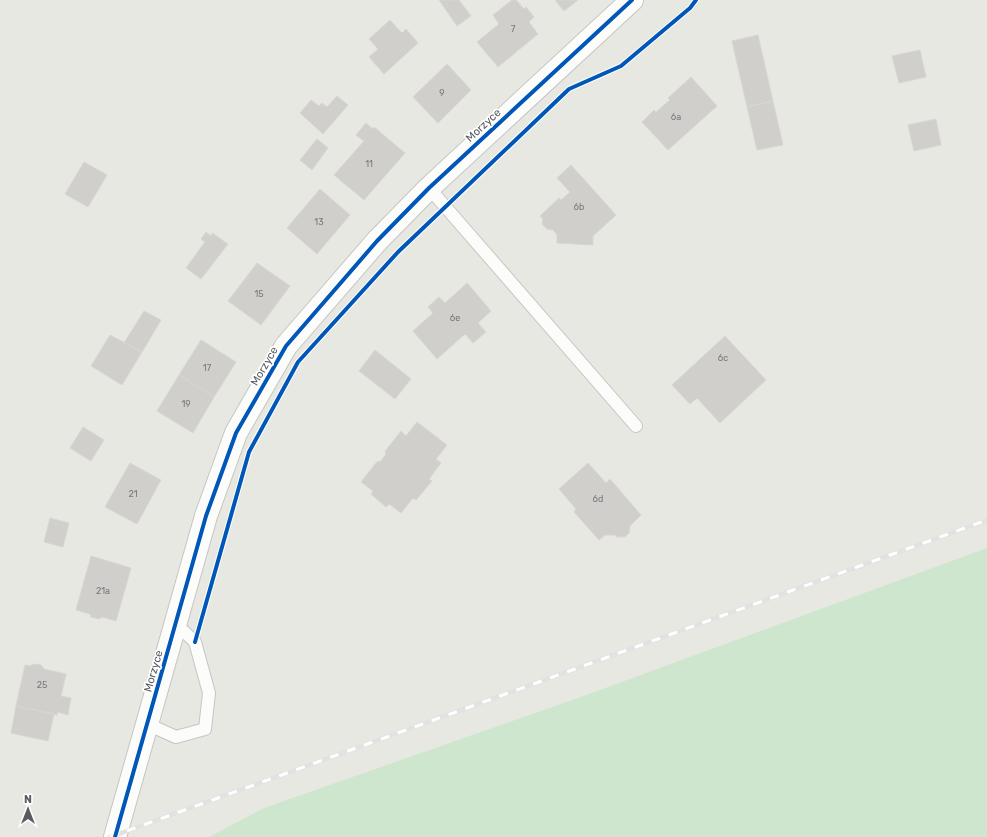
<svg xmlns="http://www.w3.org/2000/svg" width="987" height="837" font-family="Rubik,sans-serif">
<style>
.green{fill:#cee6ce}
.building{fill:#d0cfcc;stroke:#d8d6d1}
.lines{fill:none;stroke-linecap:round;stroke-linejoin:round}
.service-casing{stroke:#c5c6c4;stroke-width:14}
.minor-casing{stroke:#c5c6c4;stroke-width:24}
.service{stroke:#fcfcfb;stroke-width:12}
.minor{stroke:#fcfcfb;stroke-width:22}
.rail-casing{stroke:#e1e2e1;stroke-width:4.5}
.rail{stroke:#fff;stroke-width:3;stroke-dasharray:9;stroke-linecap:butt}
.cycleway-casing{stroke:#fff;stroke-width:6}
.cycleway{stroke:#0057b8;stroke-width:4}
.labels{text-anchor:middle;stroke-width:3.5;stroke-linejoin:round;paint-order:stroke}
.number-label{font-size:9px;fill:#77797c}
.street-label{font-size:11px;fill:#585b60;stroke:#fff}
</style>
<rect width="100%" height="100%" fill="#e8e8e2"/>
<path class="green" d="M987 548V837H209L264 808 578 698Z"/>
<path class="building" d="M439 0H459L471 16 457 26Z
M512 0H516L524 9 526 7 534 17 529 22 538 34 498 67 477 42 499 24 493 15Z
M555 0H578L564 11Z
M390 20 402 33 406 29 418 43 384 74 369 57 378 49 369 39Z
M758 35 773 101 747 107 732 41Z
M920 50 926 77 899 83 892 56Z
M447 64 471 90 438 123 413 97Z
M691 77 717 106 668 150 642 122 654 110 656 112 670 100 668 98Z
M337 96 348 105 323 134 300 113 311 100 319 106 322 103 327 107Z
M773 101 783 145 757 150 747 107Z
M936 119 941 145 914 151 908 125Z
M366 123 373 129 374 127 405 153 364 200 334 175 364 141 356 135Z
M317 139 328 148 312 170 300 160Z
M84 162 107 175 88 207 65 194Z
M571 165 616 215 593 236V245L557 243V235L553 230 547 229 542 224 543 219 540 216 559 198 561 200 570 192 557 178Z
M320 189 350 215 317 254 287 228Z
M206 232 211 236 212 233 228 244 201 279 186 268 205 242 201 239Z
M257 263 290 286 261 325 228 301Z
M467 283 491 311 478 323 486 332 473 343 465 334 437 359 413 331 433 313 428 307 439 297 445 303Z
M144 311 161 320 142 352 124 343Z
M110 335 142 352 122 385 91 366Z
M725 336 766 380 720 423 697 398 690 404 672 385Z
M201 340 236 362 214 397 179 375Z
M375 350 411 379 395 399 359 371Z
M179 375 214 397 193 433 157 411Z
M417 422 447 445 436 459 441 463 429 479 432 481 416 500 413 498 401 513 389 504 386 507 371 494 373 491 361 482 376 463 379 461 380 462 386 454 385 453 386 450 401 431 406 436Z
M83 427 104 440 91 461 70 448Z
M130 463 161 480 137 524 105 507Z
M588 463 606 483 610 479 641 515 630 526 629 533 625 537H617L615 535H605L599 540 574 512 576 509 559 489Z
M50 518 69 523 63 547 44 542Z
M91 556 131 568 116 621 102 617 99 619 91 617 90 614 76 610Z
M34 664 41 665 44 669 66 674 61 696 71 698 68 715 58 712 57 715 16 706 25 665 30 666Z
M16 706 54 714 48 741 11 733Z"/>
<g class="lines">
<defs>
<path id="service" d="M429 188 636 426
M147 724 176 737 205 729 209 693 195 642 176 624"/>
<path id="minor" d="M115 837 206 516 236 433 286 346 377 241 429 188 632 0"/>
</defs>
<use href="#service" class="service-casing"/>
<use href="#minor" class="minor-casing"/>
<use href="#service" class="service"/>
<use href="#minor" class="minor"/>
<defs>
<path id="rail" d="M110 837 987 520"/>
</defs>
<use href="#rail" class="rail-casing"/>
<use href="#rail" class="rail"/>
<defs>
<path id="cycleway" d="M195 642 249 452 298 362 398 252 569 89 621 66 690 8 696 0
M115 837 206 516 236 433 286 346 377 241 429 188 632 0"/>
</defs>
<use href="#cycleway" class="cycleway-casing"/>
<use href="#cycleway" class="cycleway"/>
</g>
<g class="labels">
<g class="number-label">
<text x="513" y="32">7</text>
<text x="442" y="96">9</text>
<text x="676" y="120">6a</text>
<text x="369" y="167">11</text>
<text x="579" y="210">6b</text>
<text x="319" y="225">13</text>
<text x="259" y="297">15</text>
<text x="455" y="321">6e</text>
<text x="723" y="361">6c</text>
<text x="207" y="371">17</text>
<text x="186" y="407">19</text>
<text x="133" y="497">21</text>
<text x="598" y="502">6d</text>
<text x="103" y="594">21a</text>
<text x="42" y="688">25</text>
</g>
<g class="street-label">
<text transform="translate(483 125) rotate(-43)" y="4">Morzyce</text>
<text transform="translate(264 366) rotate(-60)" y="4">Morzyce</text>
<text transform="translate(153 671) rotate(-74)" y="4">Morzyce</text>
</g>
</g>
<g transform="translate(28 809)" stroke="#ffffff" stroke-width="3" paint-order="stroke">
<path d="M0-3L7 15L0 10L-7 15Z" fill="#585b60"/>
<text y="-6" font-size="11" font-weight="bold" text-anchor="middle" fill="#585b60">N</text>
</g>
</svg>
